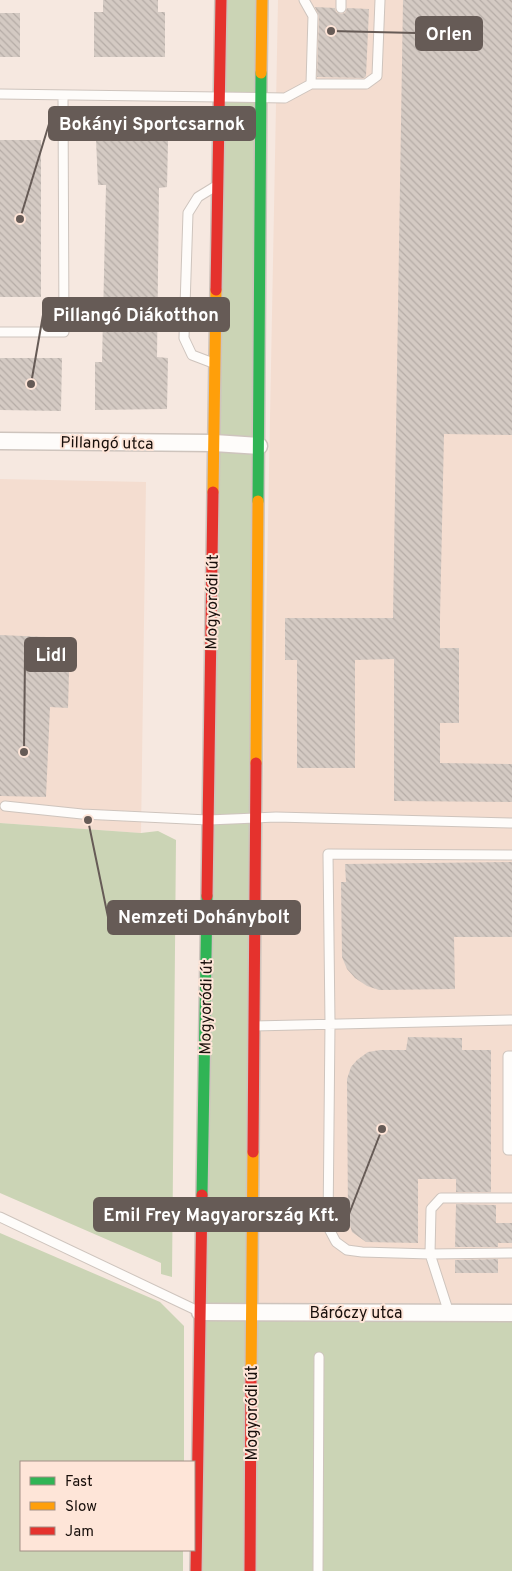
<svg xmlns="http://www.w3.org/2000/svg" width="512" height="1571" font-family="Overpass,sans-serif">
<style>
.built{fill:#f4ddd0}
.green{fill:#cbd4b5}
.building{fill:url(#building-back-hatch)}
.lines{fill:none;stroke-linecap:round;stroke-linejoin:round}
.lane-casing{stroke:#cec4bd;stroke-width:11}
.street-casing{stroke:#cec4bd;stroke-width:19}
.fast-casing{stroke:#cec4bd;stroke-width:14}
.slow-casing{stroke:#cec4bd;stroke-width:14}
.jam-casing{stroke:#cec4bd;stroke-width:14}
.lane{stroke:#fefcfa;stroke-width:9}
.street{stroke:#fefcfa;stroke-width:16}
.fast{stroke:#30b455;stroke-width:11}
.slow{stroke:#ff9f0a;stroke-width:11}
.jam{stroke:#e5322d;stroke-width:11}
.labels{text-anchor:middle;stroke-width:4;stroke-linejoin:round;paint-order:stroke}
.street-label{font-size:16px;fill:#180f0b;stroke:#fee5d8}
.leader{fill:none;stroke:#665b56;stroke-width:2}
.callout-dot{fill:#665b56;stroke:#fee5d8;stroke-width:2}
.callout{fill:#665b56;stroke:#665b56;stroke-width:2}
.callout-label{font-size:18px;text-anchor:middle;font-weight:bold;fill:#fff}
</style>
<defs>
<pattern id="building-back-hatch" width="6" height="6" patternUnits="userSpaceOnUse" patternTransform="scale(1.25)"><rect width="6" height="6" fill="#d4cac3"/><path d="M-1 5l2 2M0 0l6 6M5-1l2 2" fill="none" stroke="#b5aca6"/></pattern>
</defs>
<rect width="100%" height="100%" fill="#f6e8e0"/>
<path class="built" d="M278 0H512V1308L253 1307Z
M0 479 146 482 141 833 0 823Z"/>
<path class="green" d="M221 0H262L252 1312 512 1313V1571H196Z
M0 823 141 833 158 831 176 840 172 1277 161 1274V1263L0 1193Z
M0 1233 160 1302 184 1326V1462H21V1550H183V1571H0Z"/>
<path class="building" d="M103 0H158V12H165V57H94V12H103Z
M403 0H512V435L444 434 440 618V648H459V723H440V763L512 764V802L394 801V659L355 660V768H297V660H285V618H393Z
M315 7 335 8 336 12 341 14 345 13 347 8 369 9 366 76 364 78 317 77 319 16Z
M0 13H20V57H0Z
M96 139 168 141 167 187 159 188 157 357 168 358 167 409 95 410V362H102L106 185H98Z
M0 140H41V297H0Z
M0 358H62L61 411 0 410Z
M0 635 70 638 68 708 50 707 46 797 0 796Z
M512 862V937H454L455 989 379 990 367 986 355 978 347 969 342 957 341 882H346L345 864Z
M408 1037 462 1038V1050H491V1192H456V1179H418V1243L366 1242 352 1232 348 1219 347 1079 351 1067 357 1060 368 1052 380 1050H406Z
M456 1204 496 1205V1223H512V1243H498V1247H455Z
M498 1259V1273H455V1260Z"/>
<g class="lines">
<defs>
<path id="lane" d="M341 8V0
M311 84H366L377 76 380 0
M0 94 285 98 311 84 313 16 304 0
M0 332H64L63 95
M213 363 192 355 184 338 188 213 198 197 216 186
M5 806 82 814 208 820 276 817 512 823
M512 855 328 854 330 1023 328 1227 336 1242 347 1250 362 1252 430 1254 512 1253
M254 1026 512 1020
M512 1056H508V1150H512
M0 1217 198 1311
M449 1313 430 1254 431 1209 441 1198H512
M318 1571 319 1357"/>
<path id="street" d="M0 441 214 443 259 446
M200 1312 512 1313"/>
<path id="fast" d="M258 501 261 73
M202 1195 207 896"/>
<path id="slow" d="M261 73 262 0
M213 492 216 290
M256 763 258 501
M251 1377 253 1152"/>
<path id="jam" d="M216 290 221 0
M207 896 213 492
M253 1152 256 763
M196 1571 202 1195
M250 1571 251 1377"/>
</defs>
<use href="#lane" class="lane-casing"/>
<use href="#street" class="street-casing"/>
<use href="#fast" class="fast-casing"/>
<use href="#slow" class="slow-casing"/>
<use href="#jam" class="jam-casing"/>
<use href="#lane" class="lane"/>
<use href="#street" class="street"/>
<use href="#fast" class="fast"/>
<use href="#slow" class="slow"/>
<use href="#jam" class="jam"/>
</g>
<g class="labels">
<g class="street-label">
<text transform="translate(107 442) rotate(1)" y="6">Pillangó utca</text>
<text transform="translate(211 602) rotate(-89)" y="6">Mogyoródi út</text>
<text transform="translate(205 1007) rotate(-89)" y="6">Mogyoródi út</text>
<text x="356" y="1318">Báróczy utca</text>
<text transform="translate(251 1413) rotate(-90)" y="6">Mogyoródi út</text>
</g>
</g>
<path class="leader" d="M331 31L416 33M20 219L49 124M31 384L43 315M24 752L25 655M88 820L108 917M382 1129L349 1214"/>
<g class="callout-dot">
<circle cx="331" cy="31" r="5"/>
<circle cx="20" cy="219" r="5"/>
<circle cx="31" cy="384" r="5"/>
<circle cx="24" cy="752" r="5"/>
<circle cx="88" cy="820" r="5"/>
<circle cx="382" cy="1129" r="5"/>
</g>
<g class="callout">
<rect x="416" y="17" width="66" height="33" rx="5"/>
<rect x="49" y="107" width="206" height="33" rx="5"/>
<rect x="43" y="298" width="186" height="33" rx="5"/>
<rect x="25" y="638" width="51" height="33" rx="5"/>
<rect x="108" y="901" width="192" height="33" rx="5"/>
<rect x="94" y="1198" width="255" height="33" rx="5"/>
</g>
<g class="callout-label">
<text x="449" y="40">Orlen</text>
<text x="152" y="130">Bokányi Sportcsarnok</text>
<text x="136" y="321">Pillangó Diákotthon</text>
<text x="51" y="661">Lidl</text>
<text x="204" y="923">Nemzeti Dohánybolt</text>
<text x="221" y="1221">Emil Frey Magyarország Kft.</text>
</g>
<rect x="20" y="1461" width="175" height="90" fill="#fee5d8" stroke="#a28f86"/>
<rect x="30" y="1477" width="25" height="8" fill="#30b455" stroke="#a28f86"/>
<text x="65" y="1486" font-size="15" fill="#180f0b">Fast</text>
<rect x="30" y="1502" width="25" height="8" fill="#ff9f0a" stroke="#a28f86"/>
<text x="65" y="1511" font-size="15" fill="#180f0b">Slow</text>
<rect x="30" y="1527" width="25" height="8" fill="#e5322d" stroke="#a28f86"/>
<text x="65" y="1536" font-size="15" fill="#180f0b">Jam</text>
</svg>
